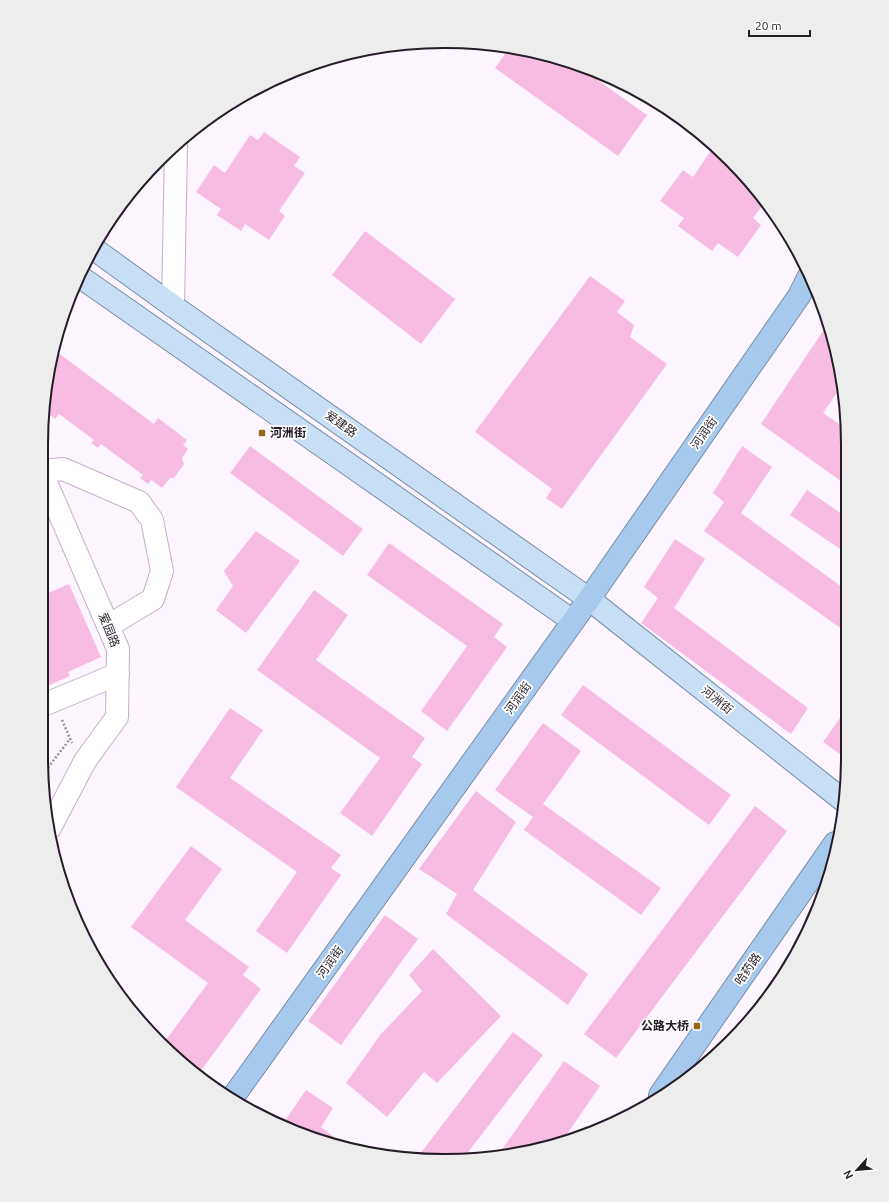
<svg xmlns="http://www.w3.org/2000/svg" width="889" height="1202" font-family="Ubuntu,'Noto Sans SC',sans-serif">
<style>
.building{fill:#f8bce3}
.lines{fill:none;stroke-linecap:round;stroke-linejoin:round}
.minor-casing{stroke:#c3b0c8;stroke-width:24}
.major-casing{stroke:#788da8;stroke-width:24}
.highway-casing{stroke:#788da8;stroke-width:24}
.path{stroke:#9a939c;stroke-width:2.5;stroke-dasharray:2 2;stroke-linecap:butt}
.minor{stroke:#fff;stroke-width:22}
.major{stroke:#c9dff5;stroke-width:22}
.highway{stroke:#a5caee;stroke-width:22}
.poi-dot{fill:#966a18;stroke:#fff;stroke-width:1.5}
.labels{text-anchor:middle;stroke-width:3.5;stroke-linejoin:round;paint-order:stroke}
.street-label{font-size:12px;fill:#241d26;stroke:#fff}
.poi-label{font-size:12px;font-weight:bold;fill:#241d26;stroke:#fff;text-anchor:start}
.rim{fill:none;stroke:#241d26;stroke-width:2}
</style>
<rect width="100%" height="100%" fill="#fdf5ff"/>
<path class="building" d="M510 47 572 62 647 115 618 156 495 68Z
M264 132 300 157 294 166 305 173 279 211 285 216 269 240 245 224 241 231 217 215 221 209 196 192 214 165 225 173 250 135 258 140Z
M714 146 766 201 753 218 761 225 738 257 718 243 712 251 678 226 684 218 660 201 683 170 693 177Z
M365 231 455 299 421 344 332 275Z
M590 276 625 301 617 312 634 325 630 337 667 364 562 509 546 498 552 489 475 432Z
M827 325 843 384 823 413 845 428V484L761 424Z
M53 349 154 424 158 418 187 440 183 445 188 449 182 458 184 464 174 478H170L162 488 151 480 148 484 140 478 143 475 101 444 98 448 91 443 94 440 59 414 55 419 47 413 50 408 44 403Z
M250 446 363 529 343 556 230 473Z
M742 446 772 467 741 513 846 590V632L704 531 724 502 713 493Z
M807 490 845 516 846 553 790 515Z
M256 531 300 561 246 633 216 610 233 586 224 571Z
M675 539 705 559 674 608 808 708 791 734 641 623 658 598 644 587Z
M389 543 503 624 494 637 507 647 447 731 421 711 467 646 367 575Z
M69 584 101 657 68 672 70 676 41 689V596Z
M314 590 348 615 316 660 425 738 412 757 422 764 372 836 340 813 380 758 257 670Z
M583 685 731 795 709 825 561 715Z
M230 708 263 730 230 778 341 855 331 868 341 875 287 953 256 931 297 872 176 787Z
M847 708V759L823 742Z
M543 723 581 751 543 804 661 888 641 915 524 830 533 817 495 790Z
M476 791 516 822 473 890 588 974 568 1005 446 914 457 894 419 869Z
M755 806 787 831 616 1058 584 1034Z
M191 846 222 869 185 920 249 967 243 975 261 989 200 1072 167 1048 163 1044 208 983 131 927Z
M385 915 418 939 341 1045 308 1021Z
M433 949 501 1016 437 1083 424 1072 387 1117 346 1083 381 1034 422 991 409 975Z
M513 1032 543 1055 462 1160 444 1161 417 1158Z
M564 1061 600 1086 563 1140 496 1158Z
M306 1090 333 1108 321 1127 347 1147 282 1125Z"/>
<g class="lines">
<defs>
<path id="minor" d="M173 306 176 146
M42 471 63 469 139 502 152 520 162 571 153 599 108 626
M42 473 118 649 117 717 85 761 50 828
M41 706 118 674"/>
<path id="major" d="M94 249 173 306 589 599 844 801
M79 276 573 621"/>
<path id="highway" d="M660 1095 835 843
M233 1097 589 599 799 296 809 276"/>
</defs>
<use href="#minor" class="minor-casing"/>
<use href="#major" class="major-casing"/>
<use href="#highway" class="highway-casing"/>
<path class="path" d="M41 569 42 568
M62 720 72 743
M42 765 49 784
M43 774 70 739"/>
<use href="#minor" class="minor"/>
<use href="#major" class="major"/>
<use href="#highway" class="highway"/>
</g>
<g class="poi-dot">
<rect x="258" y="429" width="8" height="8" rx="2"/>
<rect x="693" y="1022" width="8" height="8" rx="2"/>
</g>
<g class="labels">
<g class="street-label">
<text transform="translate(341 424) rotate(35)" y="4">爱建路</text>
<text transform="translate(704 433) rotate(-55)" y="4">河润街</text>
<text transform="translate(109 630) rotate(68)" y="4">爱园路</text>
<text transform="translate(518 698) rotate(-54)" y="4">河润街</text>
<text transform="translate(717 700) rotate(39)" y="4">河洲街</text>
<text transform="translate(330 962) rotate(-54)" y="4">河润街</text>
<text transform="translate(748 969) rotate(-55)" y="4">哈药路</text>
</g>
<g class="poi-label">
<text x="270" y="437">河洲街</text>
<text x="689" y="1030" text-anchor="end">公路大桥</text>
</g>
</g>
<path d="M0 0H889V1202H0ZM444 48H445A396 396 0 0 1 841 444V758A396 396 0 0 1 445 1154H444A396 396 0 0 1 48 758V444A396 396 0 0 1 444 48Z" fill="#ededee" fill-rule="evenodd"/>
<path class="rim" d="M444 48H445A396 396 0 0 1 841 444V758A396 396 0 0 1 445 1154H444A396 396 0 0 1 48 758V444A396 396 0 0 1 444 48Z"/>
<g transform="translate(857 1170) rotate(243)" stroke="#ffffff" stroke-width="3" paint-order="stroke">
<path d="M0-3L7 15L0 10L-7 15Z" fill="#241d26"/>
<text y="-6" font-size="11" font-weight="bold" text-anchor="middle" fill="#241d26">N</text>
</g>
<path d="M749 30v6h61v-6" fill="none" stroke="#241d26" stroke-width="2"/>
<text x="755" y="30" font-size="12" fill="#241d26" stroke="#ffffff" stroke-width="3" paint-order="stroke">20 m</text>
</svg>
